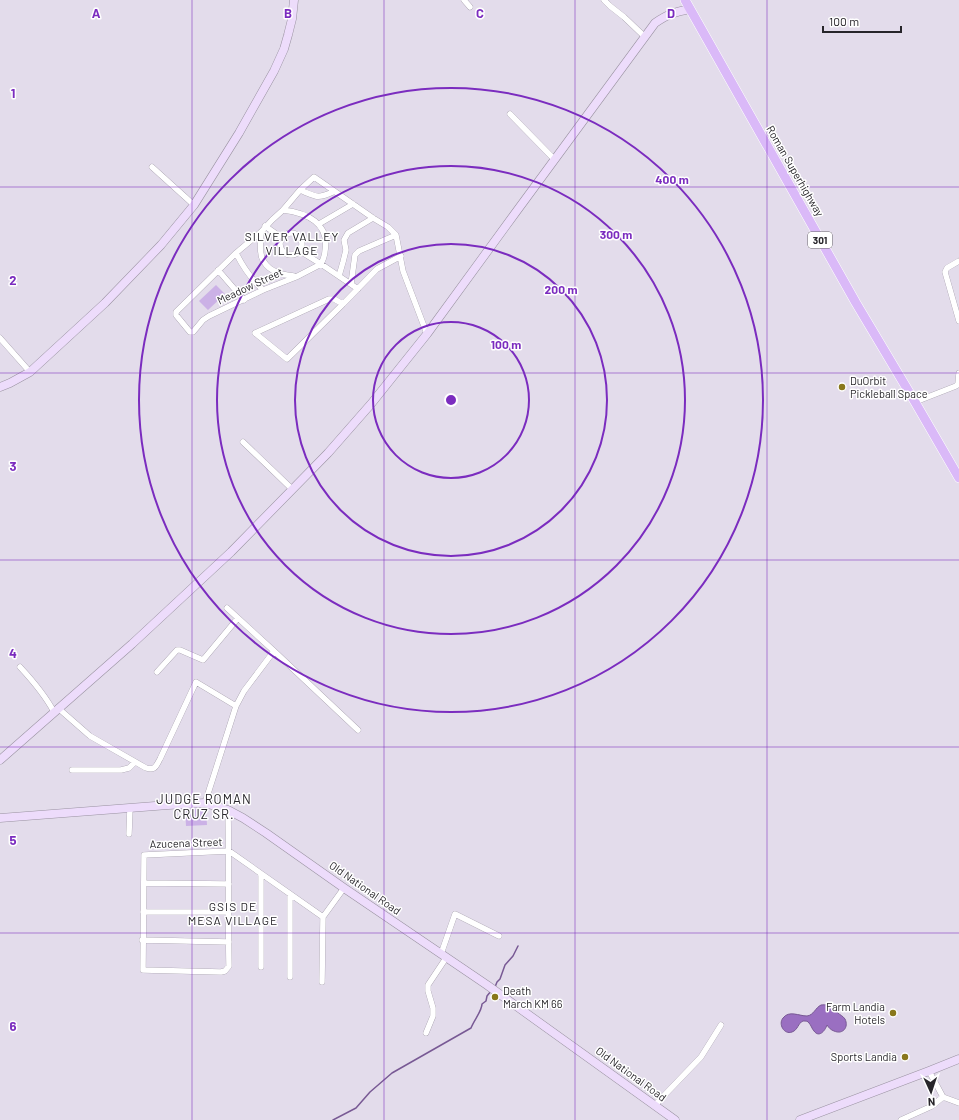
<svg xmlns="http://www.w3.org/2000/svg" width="959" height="1120" font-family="Barlow,sans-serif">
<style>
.green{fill:#cbb1e6}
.water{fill:#9a6fc1;stroke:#785994}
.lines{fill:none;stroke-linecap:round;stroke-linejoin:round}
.stream{stroke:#785994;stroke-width:1.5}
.street-casing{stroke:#9992a0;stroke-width:6}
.secondary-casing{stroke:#9992a0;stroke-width:9}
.primary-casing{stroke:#fff;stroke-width:10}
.street{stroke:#fff;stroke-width:5.5}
.secondary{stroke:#eddcfb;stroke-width:8}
.primary{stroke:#dab9f8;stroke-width:9}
.grid{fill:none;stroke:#7b2cbf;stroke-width:1;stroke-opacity:0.55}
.ring{fill:none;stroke:#7b2cbf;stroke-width:2}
.poi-dot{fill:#89771b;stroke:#fff;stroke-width:1.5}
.labels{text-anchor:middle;stroke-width:3;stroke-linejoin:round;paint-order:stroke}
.shield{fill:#fff;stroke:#68666a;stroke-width:1}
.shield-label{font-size:10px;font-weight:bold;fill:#27252a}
.street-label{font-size:11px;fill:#27252a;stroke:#fff}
.poi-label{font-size:11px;fill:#27252a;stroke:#fff;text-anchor:start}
.neighbourhood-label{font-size:12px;letter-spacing:1px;fill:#27252a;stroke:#fff}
.quarter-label{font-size:13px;letter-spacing:1px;fill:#27252a;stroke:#fff}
.grid-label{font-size:13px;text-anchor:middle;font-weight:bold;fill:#7b2cbf;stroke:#fff;stroke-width:3;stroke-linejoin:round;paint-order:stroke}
.centre{fill:#7b2cbf;stroke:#fff;stroke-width:2}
.ring-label{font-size:12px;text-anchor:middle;font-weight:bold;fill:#7b2cbf;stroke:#fff;stroke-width:3;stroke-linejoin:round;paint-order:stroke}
</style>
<rect width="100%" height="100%" fill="#e3dceb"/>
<path class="green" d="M216 285 225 294 208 310 199 301Z
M185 809H206L207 825 186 826Z"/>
<path class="water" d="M821 1005C832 1004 831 1007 838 1013 840 1015 843 1016 845 1019 849 1027 843 1035 834 1031 831 1030 829 1028 827 1025 825 1031 819 1038 814 1031 812 1029 811 1025 809 1023 808 1021 806 1021 803 1021 798 1023 798 1030 792 1032 784 1035 778 1024 783 1018 789 1010 799 1016 807 1016 814 1015 815 1008 821 1005Z"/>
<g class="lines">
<path class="stream" d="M495 987 497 982 500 979 505 965 513 956 518 946
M333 1120 356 1108 370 1092 392 1073 471 1028C474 1020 482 1011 482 1004L486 1001 487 996 491 991"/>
<defs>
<path id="street" d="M464 0 470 7
M604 0 610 6 624 17 644 36
M510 114 555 160
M152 167 194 205
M300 190C317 197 317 199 333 192
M283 210C307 213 330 223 325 251 325 255 323 260 321 264L296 277 263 290 209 316 203 320 193 332H190L176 315V312L236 253 261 232 272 220 283 210 300 190 314 177 373 218 388 227 396 235 403 271 427 334
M319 224 353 204
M265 226 282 238
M261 232C261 240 259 250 262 258 267 271 282 275 294 276
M280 244a11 11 0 1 1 22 0a11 11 0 1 1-22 0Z
M300 251 321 264 358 289
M236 253C243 267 251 279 263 290
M959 261 947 268 945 272 959 321
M218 270 244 300
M339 276 343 262 346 250 344 240 348 233 373 218
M351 284 355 255 359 251 396 235
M343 304 334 299H329L255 333 287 359 343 304 377 269 401 256
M0 338 30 372
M915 402 956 386 958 384 959 373
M243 442 292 489
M227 608 274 651 358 730
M20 667C33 681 45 695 54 712
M157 672 177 650H180L203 660 238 618
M58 708 90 736 146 768C155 771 156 766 160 759L196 682 236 706
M72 770H121L129 768 135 762
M205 803 236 706 244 691 274 651
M228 810C229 862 228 914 229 966L225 971 221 972 143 970 144 855 229 851 323 917 344 888
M129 834 130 808
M261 874V967
M144 883 229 884
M290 894V977
M143 912H229
M142 940 229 942
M441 954 455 914 499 936
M322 982 323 917
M426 1033 433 1016V1008L428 991V985L446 958
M929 1071 943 1097 959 1103
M655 1105 701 1057 721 1025
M901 1120 932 1106 943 1097"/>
<path id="secondary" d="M0 387 10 383 30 372 105 303 161 245 194 205 239 133 274 71 284 49 288 35 292 19 294 0
M0 760 132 644 231 552 328 453 371 404 427 334 516 212 655 23C668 14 675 12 690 9
M0 818 168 805 205 803 228 810 243 818 266 833 344 888 487 985 675 1120
M800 1120 929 1071 959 1059"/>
<path id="primary" d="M685 0 856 303 915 402 959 478"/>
</defs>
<use href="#street" class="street-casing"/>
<use href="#secondary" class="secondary-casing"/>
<use href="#primary" class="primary-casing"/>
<use href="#street" class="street"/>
<use href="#secondary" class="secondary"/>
<use href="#primary" class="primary"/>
</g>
<path class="grid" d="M192 0V1120M384 0V1120M575 0V1120M767 0V1120M0 187H959M0 373H959M0 560H959M0 747H959M0 933H959"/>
<g class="ring">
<circle cx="451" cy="400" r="78"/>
<circle cx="451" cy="400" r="156"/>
<circle cx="451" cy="400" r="234"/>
<circle cx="451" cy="400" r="312"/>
</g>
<g class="poi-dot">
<circle cx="842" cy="387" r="4"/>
<circle cx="495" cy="997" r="4"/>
<circle cx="893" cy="1013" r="4"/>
<circle cx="905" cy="1057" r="4"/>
</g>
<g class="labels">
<rect class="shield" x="808" y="232" width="24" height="16" rx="3"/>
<g class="shield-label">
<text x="820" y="244">301</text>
</g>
<g class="street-label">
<text transform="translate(795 171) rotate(60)" y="4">Roman Superhighway</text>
<text transform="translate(250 286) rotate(-25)" y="4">Meadow Street</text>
<text transform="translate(186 843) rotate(-2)" y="4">Azucena Street</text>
<text transform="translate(365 888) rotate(35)" y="4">Old National Road</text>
<text transform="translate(631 1074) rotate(36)" y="4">Old National Road</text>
</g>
<g class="poi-label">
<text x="850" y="385">DuOrbit<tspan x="850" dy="13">Pickleball Space</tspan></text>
<text x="503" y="995">Death<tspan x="503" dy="13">March KM 66</tspan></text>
<text x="885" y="1011" text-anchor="end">Farm Landia<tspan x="885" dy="13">Hotels</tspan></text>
<text x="897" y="1061" text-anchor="end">Sports Landia</text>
</g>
<g class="neighbourhood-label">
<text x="292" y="241">SILVER VALLEY<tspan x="292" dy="14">VILLAGE</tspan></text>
<text x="233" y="911">GSIS DE<tspan x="233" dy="14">MESA VILLAGE</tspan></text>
</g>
<g class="quarter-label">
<text x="204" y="804">JUDGE ROMAN<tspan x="204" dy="15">CRUZ SR.</tspan></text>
</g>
</g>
<g class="grid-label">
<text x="96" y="18">A</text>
<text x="288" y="18">B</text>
<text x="480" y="18">C</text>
<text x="671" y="18">D</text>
<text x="13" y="98">1</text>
<text x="13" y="285">2</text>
<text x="13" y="471">3</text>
<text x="13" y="658">4</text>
<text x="13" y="845">5</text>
<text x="13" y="1031">6</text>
</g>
<circle cx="451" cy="400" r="6" class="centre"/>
<g class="ring-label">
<text x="672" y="184">400 m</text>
<text x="616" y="239">300 m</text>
<text x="561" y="294">200 m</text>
<text x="506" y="349">100 m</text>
</g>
<g transform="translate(931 1092) rotate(177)" stroke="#ffffff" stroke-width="3" paint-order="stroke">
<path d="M0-3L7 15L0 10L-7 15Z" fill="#27252a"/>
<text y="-6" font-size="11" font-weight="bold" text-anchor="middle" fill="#27252a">N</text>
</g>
<path d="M823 26v6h78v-6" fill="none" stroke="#27252a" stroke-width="2"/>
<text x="829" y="26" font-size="12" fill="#27252a" stroke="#ffffff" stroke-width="3" paint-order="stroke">100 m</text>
</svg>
